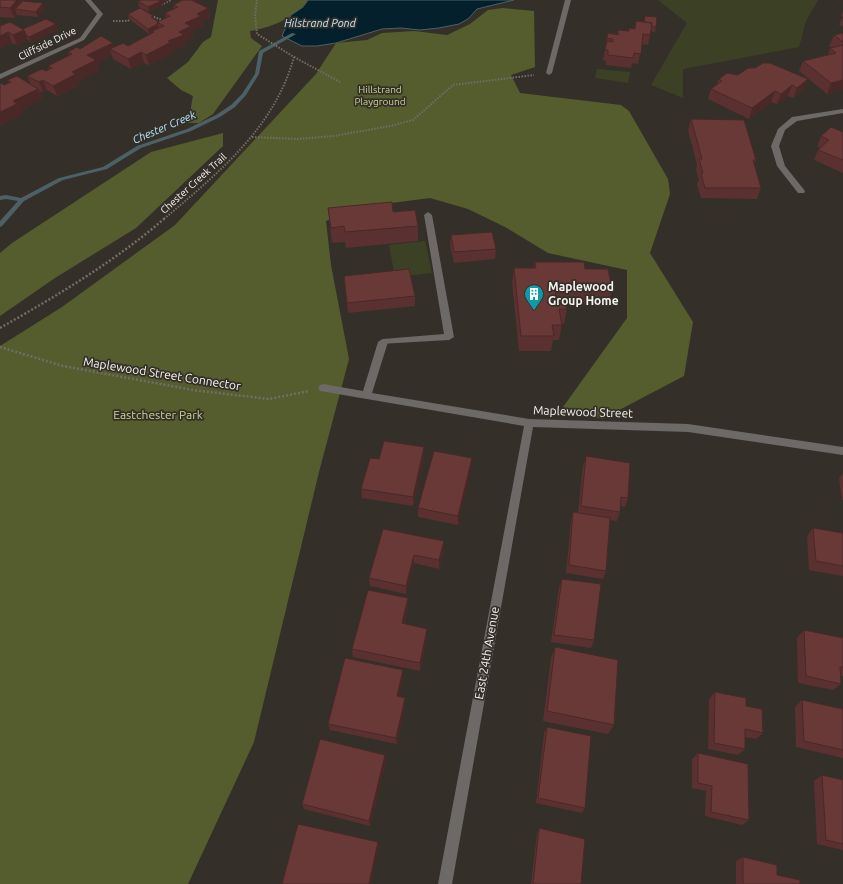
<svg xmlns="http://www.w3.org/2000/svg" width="843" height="884" font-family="Ubuntu,sans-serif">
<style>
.green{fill:#3c4125}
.forest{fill:#555d2f}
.water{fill:#04202c;stroke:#4d6067}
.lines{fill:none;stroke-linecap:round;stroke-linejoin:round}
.stream{fill:#4d6067;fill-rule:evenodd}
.path-far1{stroke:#716d67;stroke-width:2;stroke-dasharray:1.5 1.5;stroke-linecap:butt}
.path{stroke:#716d67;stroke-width:2.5;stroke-dasharray:2 2;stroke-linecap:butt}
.service{fill:#6c6966;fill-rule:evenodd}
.minor{fill:#6c6966;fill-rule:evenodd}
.wall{fill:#5a3130}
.shaded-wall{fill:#4a2827}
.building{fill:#693938;stroke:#4a2827}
.labels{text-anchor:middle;stroke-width:3.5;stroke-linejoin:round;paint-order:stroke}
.far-street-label{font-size:10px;fill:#f7f4f0;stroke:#343029}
.far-park-label{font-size:10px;fill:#c9d78c;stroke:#343029}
.far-water-label{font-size:11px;font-style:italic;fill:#b6e5fd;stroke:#343029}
.poi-label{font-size:12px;font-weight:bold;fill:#f7f4f0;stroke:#343029;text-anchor:start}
.street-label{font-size:12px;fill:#f7f4f0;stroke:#343029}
.park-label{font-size:12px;fill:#c9d78c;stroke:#343029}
</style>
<rect width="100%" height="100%" fill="#343029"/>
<path class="green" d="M658 0H818L806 21 799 47 683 69V98L651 85 687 23Z
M597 69 630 72 628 83 595 78Z
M425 241 432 273 395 277 389 245Z"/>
<path class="forest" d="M218 0H308C295 18 270 28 250 31L251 38 262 46 213 114 199 123H188L193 96 181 90 167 78 188 62 203 42 211 37Z
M503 8 534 11 535 67 511 75 520 93 621 105 629 111 668 179 670 194 650 253 693 322 684 376 602 419 563 407 627 318V270L548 253 505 227 468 209 430 198 360 207 326 221 331 265 349 359 319 472 254 742 188 884H0V346L62 307 175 225 316 74 336 43 367 40 382 33 414 31 447 35 470 24 488 10Z
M223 133V146L136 228 55 278 0 316V253L12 243 151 152Z"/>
<path class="water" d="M308 0H514L477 9 468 19 459 24 439 28 420 30 401 28 382 29 336 43 317 46H302L282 36 291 15 303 7Z"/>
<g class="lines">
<path class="stream" d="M292 33 296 34 263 53 259 74 246 95 235 107 220 117 191 131 141 148 107 169 63 180 24 201 2 226 0 227V221L18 201 6 199 0 200V196L6 195 21 198 59 178 103 167 137 146 187 129 216 115 231 105 242 94 255 74 259 51Z"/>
<path class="path-far1" d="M161 5 171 0
M151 16 165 21
M113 21H128L132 17
M294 57 340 82
M252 137 297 139 334 136 390 126 413 120 453 85 534 75
M164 219C218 173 274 129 294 57L257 34 255 16 257 0"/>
<path class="path" d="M0 328C58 295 114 262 165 218
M0 347 63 366 193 390 269 399 309 391"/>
<path class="service" d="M428 212 432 215 454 337 449 340 380 344 378 342 383 339 444 334 424 215Z"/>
<path class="minor" d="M85 0H91L103 14 84 40 0 79V74L80 38 97 14Z
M565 0H571L552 73 549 75 546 73Z
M843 109V113L797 121 785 130 779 146 785 166 805 191 804 193H798L777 166 771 146 778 129 792 117Z
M383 339 388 342 372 393 529 419 688 424 843 447V455L688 432 533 427 452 884H438L524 426 320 391 318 388 320 385 323 384 363 391 378 342Z"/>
</g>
<path class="wall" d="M0 0 25 2 45 8 38 17 17 15 14 18 1 17H0Z
M141 0H169L162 4V6L149 12 139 7 138 1Z
M181 0H202L196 3 208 8 210 18 202 22 203 26 192 31 193 36 185 41 186 45 173 51V53L149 65 144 63 131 69 113 59 112 55 97 63 99 71 78 81 79 85 57 96 47 90 43 93 39 90 42 99 20 111 22 114 0 125V84L4 85 9 83 7 80 31 85 27 76 46 71 49 69 48 66 69 56 68 52 80 49 128 46 153 33 152 32 149 34 129 19 128 14 154 19 159 22 166 18 165 13 174 9 173 5 182 0Z
M843 11V17L841 16Z
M645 16 656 27 655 32 651 31 648 45 642 44 638 64 632 63 631 68 606 65V61L603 60 608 33 618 34 635 29 636 21 644 22Z
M843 17V26L839 25Z
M0 26 23 29 58 30 31 42 28 40 17 45 12 43 0 48Z
M843 33V89L827 94 799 71 803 61 828 55 830 48H833L829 46 834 35Z
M755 68 803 90 793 98 788 96 777 104 771 102 749 119 708 99 711 89 717 84 719 79 738 75Z
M691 119 756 160 754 165 761 188 757 199 701 198 697 184 699 180 696 170 697 165 688 130Z
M843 132V173L814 160 818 150 820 148 817 147 821 136Z
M328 208 393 212 418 226V241L346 248 345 242 332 243Z
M451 235 496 249 495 259 454 263 450 246Z
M535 262 585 269 612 289 608 304H566L567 309 564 324H562L559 340H553L551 351H519L512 283 514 268H534Z
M344 276 415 296V306L348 313Z
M424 447V457L413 506 362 498 361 489 379 459Z
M586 456 628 498 625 507 621 506 620 512 617 521 610 520 606 571 603 579 566 573 571 521 573 512 578 513 583 466Z
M472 458 471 467 458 525 418 517V508Z
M843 473V500H842L839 478Z
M813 528 843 533V576L809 570 807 536Z
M383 529 444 541V550L439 569 414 563 406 594 370 586 369 578Z
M562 579 594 640 591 648 551 642 559 588Z
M408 606 404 624 427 629V636L420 671 353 657 352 649Z
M804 630 843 638V676H840L841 684 833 690 798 683 797 638Z
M555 647 614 725 608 734 543 721 551 658Z
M403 677 398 696 405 698V704L397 744 330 730 328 724Z
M715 692 746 706 763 733 756 739 745 737V749L738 755 708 749 709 699Z
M802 700 843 709V758L796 747 795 707Z
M547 727 585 808 582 813 536 803 544 733Z
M698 753 749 820 742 825 705 816 706 791 692 788V759Z
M385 755 386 760 370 826 304 809 302 804Z
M822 775 843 780V850L817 844 814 781Z
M539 828 581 884H531L537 833Z
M743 857 777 875 800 884H736V861Z"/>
<path class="shaded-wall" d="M17 0H24L26 5 15 9 17 15 14 18 10 8Z
M157 0H169L162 4V6L149 12 148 7Z
M190 0H202L191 5Z
M43 3 45 8 38 17 36 12Z
M208 8 210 18 202 22 203 26 192 31 193 36 185 41 186 45 173 51V53L149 65 146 55 168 41 179 32 185 23 197 14Z
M56 24 58 30 31 42 29 37Z
M158 24 159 29 152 31V32L149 34 148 29Z
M24 30 28 40 17 45 13 35Z
M8 32 12 43 0 48V36Z
M113 43 116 53 110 49 112 55 97 63 99 71 78 81 79 85 57 96 53 86 72 72 87 55Z
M141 52 144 63 131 69 128 59Z
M808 79 803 90 793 98 797 88Z
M43 80 47 90 43 93 39 82Z
M843 80V89L827 94 831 83Z
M792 85 788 96 777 104 781 94Z
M38 89 42 99 20 111 22 114 0 125V112L13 101Z
M775 91 771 102 749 119 752 108Z
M424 447V457L413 506V497Z
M472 458 471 467 458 525V516Z
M444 541V550L439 569V560Z
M414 555V563L406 594V586Z
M408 598V606L402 631V623Z
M427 629V636L420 671V663Z
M403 670V677L397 703V696Z
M405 698V704L397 744 396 738Z
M385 755 386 760 370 826 369 821Z
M378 842 379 846 371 884H369Z"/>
<path class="building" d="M0 0H17L10 8 0 7Z
M141 0H158L161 1 148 7 138 1Z
M183 0H191L208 8 197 14 201 16 185 23 191 26 179 32 184 35 168 41 171 42 146 55 141 52 128 59 110 49 123 43 128 46 154 32 152 31 164 26 157 22 170 16 165 13 178 7 173 5Z
M23 1 43 3 36 12 15 9Z
M140 8 154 16 151 17 159 22H157L158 24 148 29 128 14Z
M645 16 657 17 656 27 651 26 652 23 644 22Z
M46 19 56 24 29 37 26 35 24 30 23 29Z
M636 21 652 23 650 35 643 34 641 54 634 53 633 58 608 55V50H605L607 41 613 42V39L607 38 608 33 618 35V30L629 31V28L635 29Z
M10 22 24 30 13 35 8 32 0 36V26Z
M843 33V42L834 35Z
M101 36 113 43 87 55 96 60 72 72 76 74 53 86 43 80 39 82 27 76 42 69 46 71 52 68 48 66 72 54 68 52 77 47 80 49Z
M843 45V80L831 83 803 61 836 53 830 48Z
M763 63H770L808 79 797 88 792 85 781 94 775 91 752 108 711 89 722 81 719 79 727 73 738 75 748 68H755Z
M17 76 38 89 13 101 17 104 0 112V84L1 83 4 85 11 82 7 80Z
M691 119 744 120 756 160H753L761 188H705L701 173H703L699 159H702Z
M831 127 843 132V160L818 150 829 140 821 136Z
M392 202 393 212 415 210 418 226 345 232 344 226 331 228 328 208Z
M492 232 496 249 454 252 451 235Z
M535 262H584L585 269H608L612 289H555L557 303H566L567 309H559L562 325H552L554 336H521L514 268H536Z
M409 269 415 296 347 303 344 276Z
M384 441 424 447 413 497 361 489 370 458 379 459Z
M434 451 472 458 458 516 418 508Z
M586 456 630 463 628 498 621 497 620 512 581 506Z
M573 512 610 518 606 571 569 565Z
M813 528 843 533V566L816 561Z
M383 529 444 541 439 560 414 555 406 586 369 578Z
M562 579 601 584 594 640 554 635Z
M368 590 408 598 402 623 427 629 420 663 352 649Z
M804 630 843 638V667H840L841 684 806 676Z
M555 647 618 660 614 725 547 711Z
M345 658 403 670 397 696 405 698 396 738 328 724Z
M715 692 746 698V706L762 709 763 733 745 729V749L714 743Z
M802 700 843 709V750L804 741Z
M547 727 591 736 585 808 538 798Z
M320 739 385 755 369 821 302 804Z
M698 753 748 764 749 820 711 812 712 786 698 783Z
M822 775 843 780V844L826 840Z
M298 824 378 842 369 884H282Z
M539 828 585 839 581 884H533Z
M743 857 777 865V875L800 880V884H743Z"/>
<defs>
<symbol id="building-pin" viewBox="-11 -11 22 30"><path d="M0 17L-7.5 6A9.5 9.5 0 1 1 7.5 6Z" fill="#0f9aa8" stroke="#343029"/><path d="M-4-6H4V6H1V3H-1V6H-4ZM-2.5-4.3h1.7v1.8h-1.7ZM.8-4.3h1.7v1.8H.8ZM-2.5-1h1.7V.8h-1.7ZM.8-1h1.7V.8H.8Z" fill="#fff"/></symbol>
</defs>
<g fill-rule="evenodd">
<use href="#building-pin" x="523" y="283" width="22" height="30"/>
</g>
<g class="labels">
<g class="far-street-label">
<text transform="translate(47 43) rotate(-26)" y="4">Cliffside Drive</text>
<text transform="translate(193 183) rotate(-42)" y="4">Chester Creek Trail</text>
</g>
<g class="far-park-label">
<text x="380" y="93">Hillstrand<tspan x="380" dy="12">Playground</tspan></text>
</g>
<g class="far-water-label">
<text x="320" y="27">Hilstrand Pond</text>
<text transform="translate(164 127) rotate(-23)" y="4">Chester Creek</text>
</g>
<g class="poi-label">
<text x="548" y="291">Maplewood<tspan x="548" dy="14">Group Home</tspan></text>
</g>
<g class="street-label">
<text transform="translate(162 374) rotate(9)" y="4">Maplewood Street Connector</text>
<text transform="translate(583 412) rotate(2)" y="4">Maplewood Street</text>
<text transform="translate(487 653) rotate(-80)" y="4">East 24th Avenue</text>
</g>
<g class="park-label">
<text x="158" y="419">Eastchester Park</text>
</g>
</g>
</svg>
